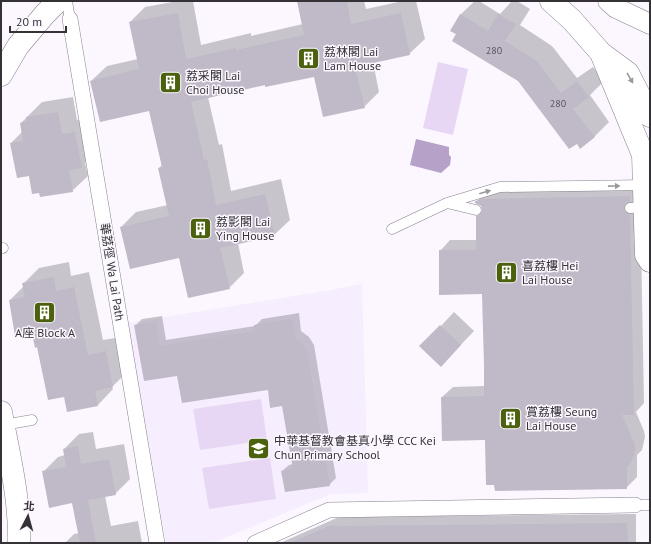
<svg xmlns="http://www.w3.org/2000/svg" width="651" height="544" font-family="'PT Sans','Noto Sans TC',sans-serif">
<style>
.built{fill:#f6edfe}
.green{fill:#e7d7f4}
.water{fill:#b6a1c9}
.shadow{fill:#0003}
.building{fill:#c0b9c7}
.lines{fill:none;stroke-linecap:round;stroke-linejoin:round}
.service-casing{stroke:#87818d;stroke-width:11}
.pedestrian-casing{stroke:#87818d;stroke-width:16}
.minor-casing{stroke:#87818d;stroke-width:21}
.secondary-casing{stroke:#87818d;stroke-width:23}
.service{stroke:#fff;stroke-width:10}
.pedestrian{stroke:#fff;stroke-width:15}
.minor{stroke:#fff;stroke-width:20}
.secondary{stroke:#fff;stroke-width:22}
.oneway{fill:#9a989b}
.labels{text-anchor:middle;stroke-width:3;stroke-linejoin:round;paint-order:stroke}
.number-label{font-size:10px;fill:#58545b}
.poi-label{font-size:12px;fill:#353237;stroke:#fbf6ff;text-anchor:start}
.street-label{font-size:12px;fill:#353237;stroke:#fbf6ff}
</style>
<rect width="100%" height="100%" fill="#fbf6ff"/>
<path class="built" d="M362 284 368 493 331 494 212 543H166L128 323 325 291Z"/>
<path class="green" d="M438 62 468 69 453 135 423 128Z
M261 399 267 440 200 450 193 409Z
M270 458 276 499 209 509 202 468Z"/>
<path class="water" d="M416 139 449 147V155L451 157 450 165 441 173 410 165Z"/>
<path class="shadow" d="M178 1H193L201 45 251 33V36L303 24 298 1H364L366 9 403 1H416L425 39 409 54 373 62 379 92 364 107 315 76 265 84 208 97 219 145 222 144 231 191 281 179 290 220 274 235 238 243 244 273 229 288 180 257 121 227 136 212 168 205 159 168 162 165 150 110 91 81 107 66 138 59 130 22 145 7Z
M475 1H479L500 14 512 1H517L530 9 520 25 552 46 577 78 593 67 604 81 590 95 609 122 594 137 451 30 461 14Z
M73 97 77 120 90 117 96 152 85 163 88 176 72 191 30 175 11 143 22 132 21 123 42 102Z
M640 186 644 403 636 412 644 431 645 437 642 450 637 455V477L626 488 486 439 442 397 453 387 485 386 483 293 440 251 450 240H477V217L483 210 482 205 476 202 487 191Z
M69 262 71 276 89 272 103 340 121 337 128 371 112 387 113 389 98 405 65 396 38 346 33 332 10 300 24 286V283L39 268Z
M454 312 474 331 454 352 441 326Z
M299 313 301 331 309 337 314 345 336 478 329 485 282 471 289 465 293 464 283 405 269 389 178 375 135 326 142 319 162 316 166 340 255 326 262 319Z
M93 432 96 449 124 444 130 479 115 494 105 496 111 526 138 521 142 543H65L74 534 79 533 73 502 43 472 58 457 65 455 64 449 79 434Z
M636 514V543H280L339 517Z"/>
<path class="building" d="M297 1H347L351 24 401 13 410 55 355 67 365 108 323 117 314 77 265 87V85L191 102 204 160 207 159 216 205 265 194 275 236 220 248 230 289 188 298 179 258 130 269 120 227 169 216 158 168 162 167 149 111 100 122 90 81 139 69 129 22 178 13 186 59 236 48V50L304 35Z
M460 14 488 31 498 14 516 24 505 41 537 61 561 93 577 81 589 97 573 109 595 137 580 149 577 144 569 149 518 81 452 41 456 34 450 31Z
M58 112 62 134 75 132 82 168 69 170 73 192 40 197 39 193 32 194 29 176 17 178 10 143 23 141 20 123 27 121 26 117Z
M630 196V201L626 203 624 208 625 212 630 214 634 415H622L634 442 635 448 634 455 631 462 627 467V489L495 491 494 485H486L485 440 442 441 441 397 484 396V365L482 294 439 295V250H476V216L480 215 482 211 481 206 475 203V201L483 199Z
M54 277 56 291 74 287 88 355 106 351 113 387 95 391 98 406 67 412 64 397 48 400 37 347 35 348 32 333 15 336 9 300 25 297 22 283Z
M292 319 295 337 302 343 307 352 330 486 285 492 281 471 293 469 282 406 270 408 268 390 182 403 177 376 144 381 134 325 156 322 160 346 255 331 254 325Z
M440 325 461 345 441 367 419 346Z
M78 446 81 464 109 459 116 495 88 500 96 543H80L72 503 49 508 42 471 66 467 63 449Z
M627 523 628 543H290L329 526Z"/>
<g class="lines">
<defs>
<path id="service" d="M67 1 70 19
M447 203 476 210
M630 208 645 207
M392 229 447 203 500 187 646 185
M1 248H3
M3 425 32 420
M635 505H650"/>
<path id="pedestrian" d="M70 19 157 543
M255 543 329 510 635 505"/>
<path id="minor" d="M608 1 616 8 650 24"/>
<path id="secondary" d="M551 1 572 20 601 53 628 73 650 116
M601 53 643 155 646 255 650 261
M1 75 18 46 45 14 58 1
M1 412C9 455 20 499 19 543"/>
</defs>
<use href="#service" class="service-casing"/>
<use href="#pedestrian" class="pedestrian-casing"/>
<use href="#minor" class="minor-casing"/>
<use href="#secondary" class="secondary-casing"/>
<use href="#service" class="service"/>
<use href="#pedestrian" class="pedestrian"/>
<use href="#minor" class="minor"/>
<use href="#secondary" class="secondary"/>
</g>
<defs><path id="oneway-solid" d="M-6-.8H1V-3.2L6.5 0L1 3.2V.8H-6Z"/></defs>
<g class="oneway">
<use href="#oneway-solid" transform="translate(630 78) rotate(60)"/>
<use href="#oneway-solid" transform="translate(614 186) rotate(-1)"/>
<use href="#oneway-solid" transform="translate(485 192) rotate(-16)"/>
</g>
<defs>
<symbol id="building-square" viewBox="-11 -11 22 22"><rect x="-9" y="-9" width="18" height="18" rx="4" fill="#4b610d" stroke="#fbf6ff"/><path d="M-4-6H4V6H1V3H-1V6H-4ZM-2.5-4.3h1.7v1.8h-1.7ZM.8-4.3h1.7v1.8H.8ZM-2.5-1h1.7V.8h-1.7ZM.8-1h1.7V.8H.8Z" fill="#fff"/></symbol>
<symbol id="school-square" viewBox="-11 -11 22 22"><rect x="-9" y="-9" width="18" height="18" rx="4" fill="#4b610d" stroke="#fbf6ff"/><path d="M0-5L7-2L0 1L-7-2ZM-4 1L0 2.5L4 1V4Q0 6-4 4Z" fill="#fff"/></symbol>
</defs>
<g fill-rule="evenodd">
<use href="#building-square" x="296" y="46" width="25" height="25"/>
<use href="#building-square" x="158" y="70" width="25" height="25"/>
<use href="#building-square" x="188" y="216" width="25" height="25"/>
<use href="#building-square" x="494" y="260" width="25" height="25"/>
<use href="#building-square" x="32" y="300" width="25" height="25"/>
<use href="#building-square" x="498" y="406" width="25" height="25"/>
<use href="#school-square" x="246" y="436" width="25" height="25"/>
</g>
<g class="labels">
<g class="number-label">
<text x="494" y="54">280</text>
<text x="558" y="107">280</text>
</g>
<g class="poi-label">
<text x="324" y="56">荔林閣 Lai<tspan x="324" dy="14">Lam House</tspan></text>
<text x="186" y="80">荔采閣 Lai<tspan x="186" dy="14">Choi House</tspan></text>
<text x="216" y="226">荔影閣 Lai<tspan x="216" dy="14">Ying House</tspan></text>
<text x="522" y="270">喜荔樓 Hei<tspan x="522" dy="14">Lai House</tspan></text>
<text x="45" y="337" text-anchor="middle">A座 Block A</text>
<text x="526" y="416">賞荔樓 Seung<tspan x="526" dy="14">Lai House</tspan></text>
<text x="274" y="445">中華基督教會基真小學 CCC Kei<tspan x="274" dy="14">Chun Primary School</tspan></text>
</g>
<g class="street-label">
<text transform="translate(112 272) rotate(81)" y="4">華荔徑 Wa Lai Path</text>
</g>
</g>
<rect width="651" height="544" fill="none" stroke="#353237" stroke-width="4"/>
<g transform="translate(28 516) rotate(6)" stroke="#fbf6ff" stroke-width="3" paint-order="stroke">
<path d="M0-3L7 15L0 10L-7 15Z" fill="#353237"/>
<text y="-6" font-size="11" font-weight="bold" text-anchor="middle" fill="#353237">北</text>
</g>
<path d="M10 26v6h56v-6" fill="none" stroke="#353237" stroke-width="2"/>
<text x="16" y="26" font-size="12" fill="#353237" stroke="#fbf6ff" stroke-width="3" paint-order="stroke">20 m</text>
</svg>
